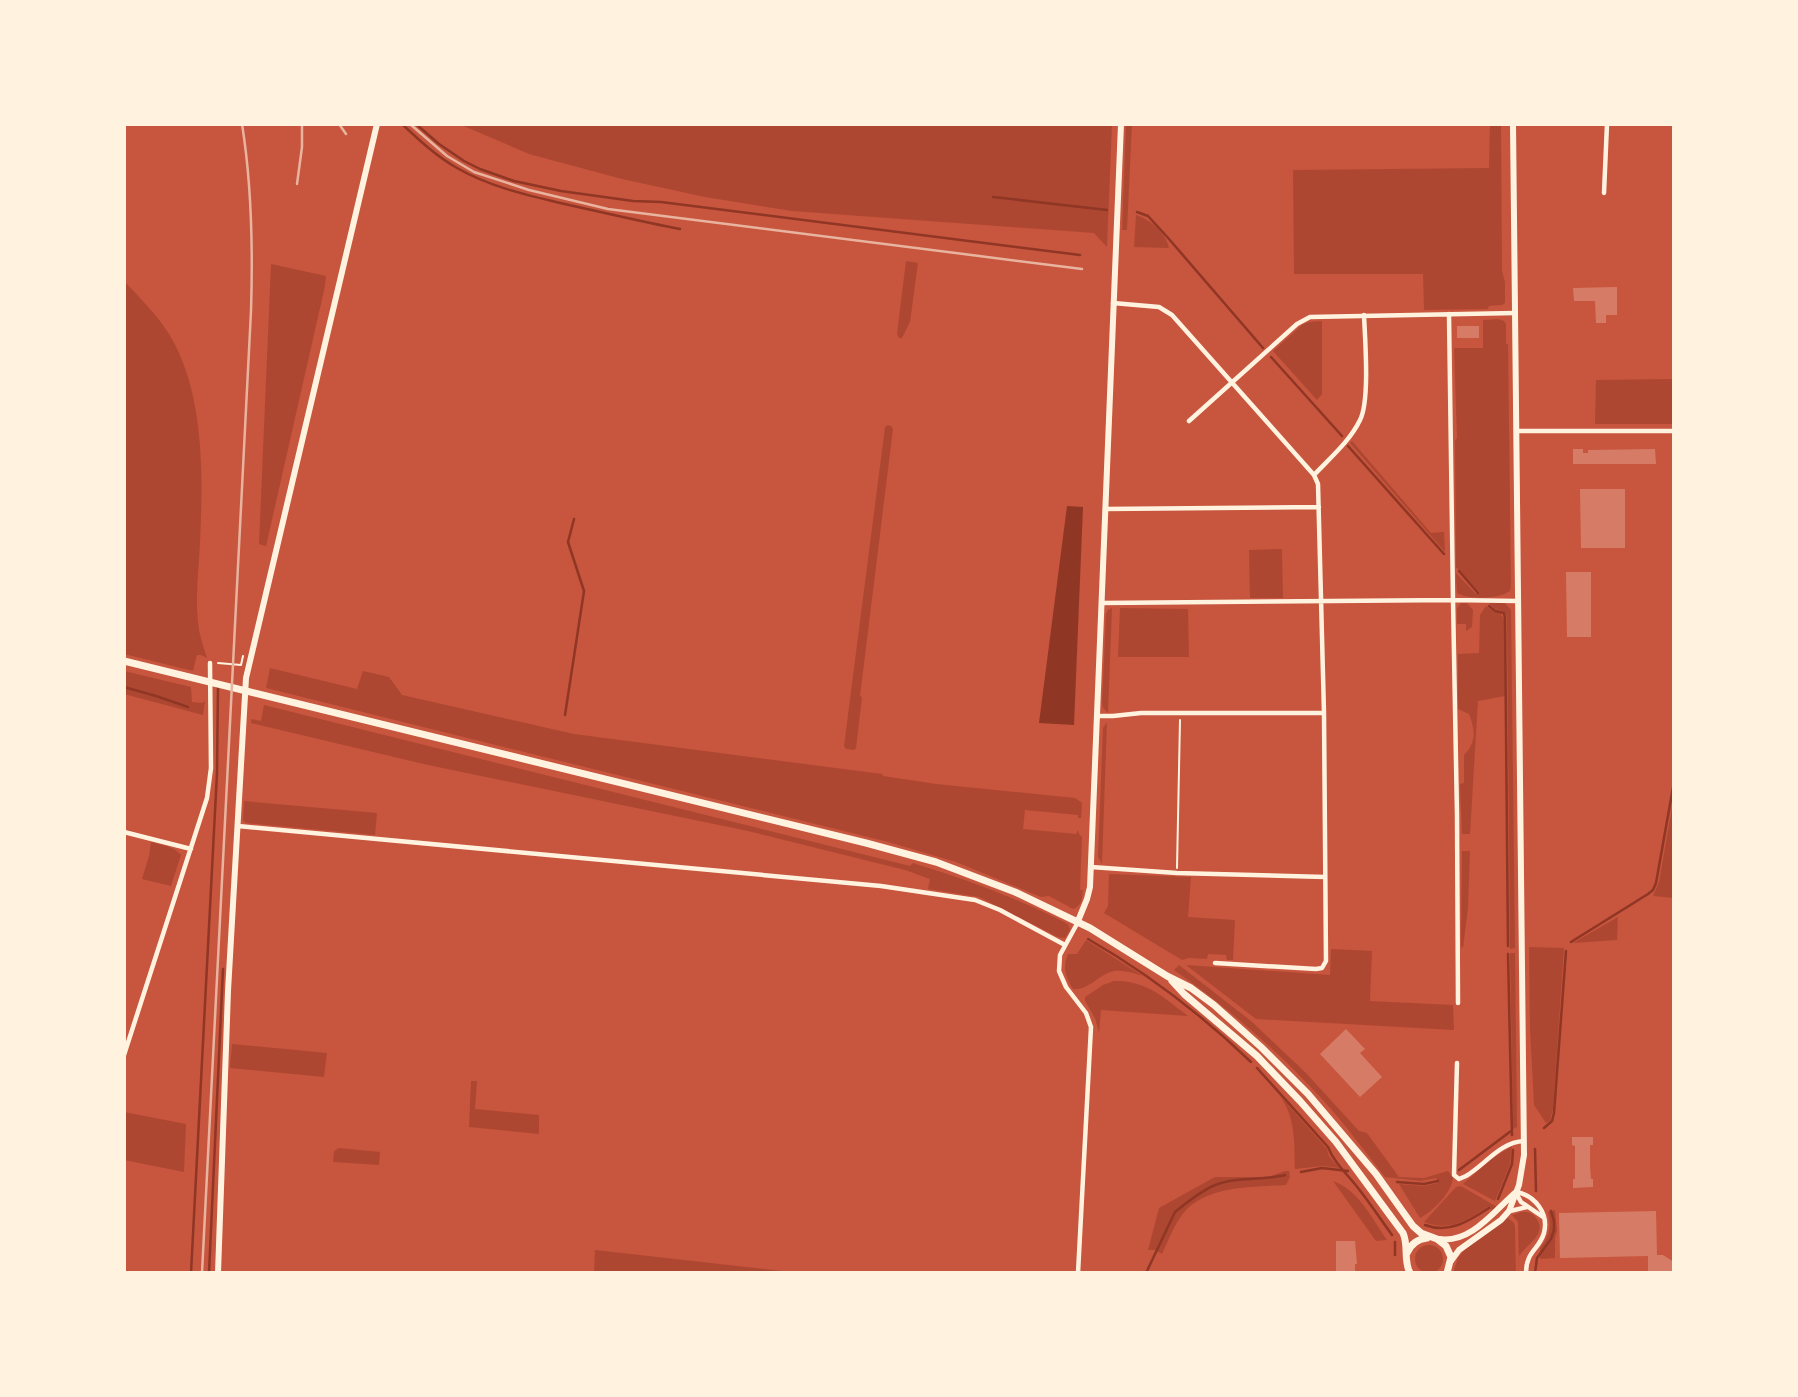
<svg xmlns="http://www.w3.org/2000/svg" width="1798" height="1397" font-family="'Varela Round',sans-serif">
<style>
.green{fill:#ae4732}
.water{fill:#8f3625}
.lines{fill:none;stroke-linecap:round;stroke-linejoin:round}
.stream{stroke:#8f3625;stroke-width:2.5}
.building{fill:#d67c66}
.path{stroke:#fff3e0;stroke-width:2}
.minor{stroke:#fff3e0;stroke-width:4.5}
.tertiary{stroke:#fff3e0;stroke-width:6}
.primary{stroke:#fff3e0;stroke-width:7}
.rail{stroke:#e9b49f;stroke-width:2.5}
</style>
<rect width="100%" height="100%" fill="#c8553d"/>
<path class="green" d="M459 124H1112L1107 247 1094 233 792 211 705 197 622 179 529 154Z
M1126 124H1132L1127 230H1122Z
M1490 124H1501L1502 271 1505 282V303L1502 305 1489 306 1488 309 1424 310 1423 274H1294L1293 170 1489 168Z
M1136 215C1151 220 1166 233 1169 248L1134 247Z
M906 261 918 263 910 322 902 338H899L897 334Z
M271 264 326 276 325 286 266 546 259 544Z
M124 281C140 298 157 315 169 334 205 393 203 476 200 542 199 568 195 596 198 622 199 634 203 646 207 658L201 655H197L193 671 124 654Z
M1498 319 1504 321 1506 324V344H1508L1511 587 1510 591C1499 599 1468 600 1457 593L1456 573 1476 594 1480 593 1456 567 1455 441 1457 438 1454 348H1483V320Z
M1322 321V394L1317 400 1273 351 1303 324 1309 322Z
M1674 379V424H1595L1596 380Z
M888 425 891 426 893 429 860 696 862 697 856 748 854 750 846 749 844 746 885 427Z
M1352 441 1431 533 1444 532 1445 552 1350 443Z
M1282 549 1283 598H1250L1249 550Z
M1461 603H1467L1473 610 1472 627 1466 631V624H1457V608Z
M1489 603H1505L1511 610 1515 948 1510 949 1507 619 1505 612 1495 609Z
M1486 606 1494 612 1500 613 1504 620 1505 696 1478 701 1470 834H1462L1460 784 1464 783V755C1477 742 1475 730 1469 714L1458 709V654L1479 653 1480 615Z
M1112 608 1108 713 1103 708 1102 704 1106 614 1108 610Z
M1120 608 1188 609 1189 657H1118Z
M270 668 357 689 363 671 389 677 402 695 574 734 882 774 883 776 936 784 1075 798 1082 803 1081 818H1078V815L1025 810 1023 829 1076 834 1078 830 1079 834 1082 837 1080 890H1083C1082 899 1082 906 1073 909L1049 896 1041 897 956 862 888 842 266 688Z
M124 671 191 687 192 702 202 703 205 701 203 715 124 694Z
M264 705 910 866 913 863 916 864C969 880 1019 899 1068 924L1070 930 1065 938 1058 937 979 897 928 889 930 879 905 870 748 831 428 765 251 723V719L261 721Z
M1107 722 1102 864 1098 857 1103 728Z
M1674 796V898L1653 896 1659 882Z
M244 801 377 813 375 835 246 823 243 820Z
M151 842C161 845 174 846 181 855L171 886 142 879 149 856Z
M1462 851H1470L1468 908 1463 948 1461 946Z
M1109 874 1191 877 1188 917 1235 920 1233 960H1227L1226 955 1208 954 1207 959 1189 958 1182 960 1104 913 1108 906Z
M1618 917 1617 940 1573 943Z
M1086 940 1143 976C1133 973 1124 970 1114 971 1099 974 1088 991 1073 989 1066 977 1062 968 1068 954H1077Z
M1529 947 1564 948 1553 1109 1550 1121 1546 1123 1534 1105 1530 1028Z
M1331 949 1372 951 1370 1001 1453 1005 1454 1030 1256 1019 1186 965 1330 975Z
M1510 953H1515L1517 1127 1513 1129Z
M1179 965 1251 1021 1306 1073 1359 1131 1367 1133 1399 1177 1424 1178 1448 1171 1453 1177C1452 1193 1433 1211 1420 1218L1399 1184 1424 1186 1438 1183 1436 1178 1421 1181 1385 1177C1364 1150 1344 1123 1321 1098 1277 1050 1227 1007 1174 970Z
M1114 981C1146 980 1163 997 1188 1016L1101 1010 1099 1033 1095 1018 1085 1001V997L1103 985Z
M232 1044 327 1053 324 1077 230 1068Z
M471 1081H477L475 1109 539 1115V1134L469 1127Z
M1280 1096 1327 1149 1329 1156 1339 1168 1323 1166 1295 1169C1294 1143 1296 1118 1280 1096Z
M124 1112 186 1124 184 1172 124 1160Z
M1512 1146 1510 1164 1495 1201 1463 1184 1490 1160Z
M339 1148 380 1152 379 1165 333 1162 334 1151Z
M1285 1171H1289L1290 1177 1286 1185C1255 1187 1210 1185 1186 1210 1175 1222 1169 1239 1162 1254L1155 1250H1148L1159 1208 1215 1177H1268Z
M1333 1181C1359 1190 1372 1219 1387 1240L1376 1241Z
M1461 1186 1497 1207 1492 1210 1488 1207C1466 1220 1450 1232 1424 1222L1456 1187Z
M1555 1210 1557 1231 1555 1238V1258L1540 1259V1248C1549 1237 1552 1226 1548 1212Z
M1521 1212C1528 1212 1532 1212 1536 1218 1548 1234 1527 1244 1519 1256V1273L1518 1222 1512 1215Z
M1508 1218 1514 1223 1515 1227 1516 1273H1453L1458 1258 1466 1248Z
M1415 1259a14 14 0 1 1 28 0a14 14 0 1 1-28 0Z
M595 1250 799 1273H594Z"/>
<path class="water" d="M1067 506 1083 507 1074 725 1039 723Z"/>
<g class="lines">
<path class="stream" d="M402 124C419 140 436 156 457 168 492 188 531 196 569 205 606 213 643 222 680 229
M416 124 439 144 464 161 480 169 514 181 561 191 633 201 661 202 1080 255
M993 197 1107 210
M1137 212 1148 216 1169 239 1263 348
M1271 357 1342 436
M1348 446 1444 554
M1459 571 1478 593
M1489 606 1495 611 1504 613 1505 619 1508 946
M124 687 156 696 188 707
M565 715 584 591 568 542 574 519
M1088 939C1149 974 1200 1013 1251 1062
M1571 942 1648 894 1653 890 1656 883 1674 782
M1508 954 1512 1135
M1257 1068 1328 1147C1334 1163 1348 1175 1358 1188 1370 1203 1381 1220 1392 1235
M1544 1128 1552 1121 1554 1113 1566 951
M1535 1149 1536 1191
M1459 1170 1511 1131
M1301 1172 1322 1168 1348 1171
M1397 1182 1424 1184 1438 1181
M1498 1199 1512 1164 1513 1150
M1425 1225C1449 1234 1469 1221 1489 1208
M1395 1255V1242
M191 1273 217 773 218 686
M209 1273 223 969
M1146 1273 1175 1212C1186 1203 1200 1192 1213 1186 1234 1176 1262 1181 1285 1175
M1535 1273 1537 1258 1551 1239 1554 1230V1221L1551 1211"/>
</g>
<path class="building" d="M1617 287V315H1606V323H1596L1595 301H1574L1573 288Z
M1457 326H1479V338H1457Z
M1573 449H1583V453H1588V450L1655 449 1656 464H1573Z
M1580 489H1625V548H1581Z
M1566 572H1591V637H1567Z
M1346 1029 1365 1049 1360 1053 1382 1077 1360 1097 1320 1054Z
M1572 1137H1593V1145H1590V1166L1591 1179H1593V1187L1573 1188V1179H1575V1146L1572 1145Z
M1656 1211 1657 1255H1663L1674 1262V1273H1648V1256L1560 1258 1559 1213Z
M1336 1241H1355L1357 1264H1355V1273H1336Z"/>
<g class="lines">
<path class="path" d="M218 663 241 665 243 656
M1177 868 1180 720"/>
<path class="minor" d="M1604 193 1607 124
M1113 303 1159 307 1172 315 1314 475 1318 484 1324 713 1326 961 1322 968 1316 969 1215 963
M1449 314 1453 600 1457 815 1458 1003
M1189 421 1297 324 1310 317 1515 313
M1516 431H1674
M1314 475C1330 458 1350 441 1360 420 1370 401 1365 339 1364 315
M1105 509 1319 507
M1101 603 1453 600 1518 601
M1097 716H1113L1141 713H1324
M238 826 881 886 975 900 1000 910 1065 945
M124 832 191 849
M1091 867 1177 873 1325 877
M1078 922 1060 955 1059 971 1066 987 1086 1013 1091 1027 1078 1273
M124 1055 207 798 211 768 210 663
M1457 1063 1454 1175 1459 1179 1466 1176C1485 1165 1500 1142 1524 1141
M1517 1192C1535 1196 1549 1213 1544 1233 1539 1250 1526 1251 1526 1273
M1516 1193 1521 1202 1543 1217
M1510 1211 1527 1207"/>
<path class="tertiary" d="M1078 921 1087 899 1090 887 1121 124
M1439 1239C1471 1244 1495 1210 1516 1192
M1451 1261 1459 1250 1501 1220 1509 1211 1519 1185 1524 1155 1513 124
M218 1273 228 991 246 678 377 124"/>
<path class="primary" d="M124 661 866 843 936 862 1015 892 1090 928 1167 976 1191 988 1214 1005 1261 1047 1308 1094 1376 1174 1413 1226 1421 1233 1437 1239 1446 1246 1451 1257 1447 1273
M1172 981 1184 994 1257 1056 1300 1101 1336 1142 1403 1233C1409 1246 1403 1260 1410 1273
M1407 1253C1411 1244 1417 1239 1427 1238"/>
<path class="rail" d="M339 124 346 134
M410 124 447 156 474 172 529 190 608 209 1082 269
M297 184 302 147V124
M202 1273 251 311C253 248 252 186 242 124"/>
</g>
<rect width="1798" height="1397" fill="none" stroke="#fff3e0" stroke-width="252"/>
</svg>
